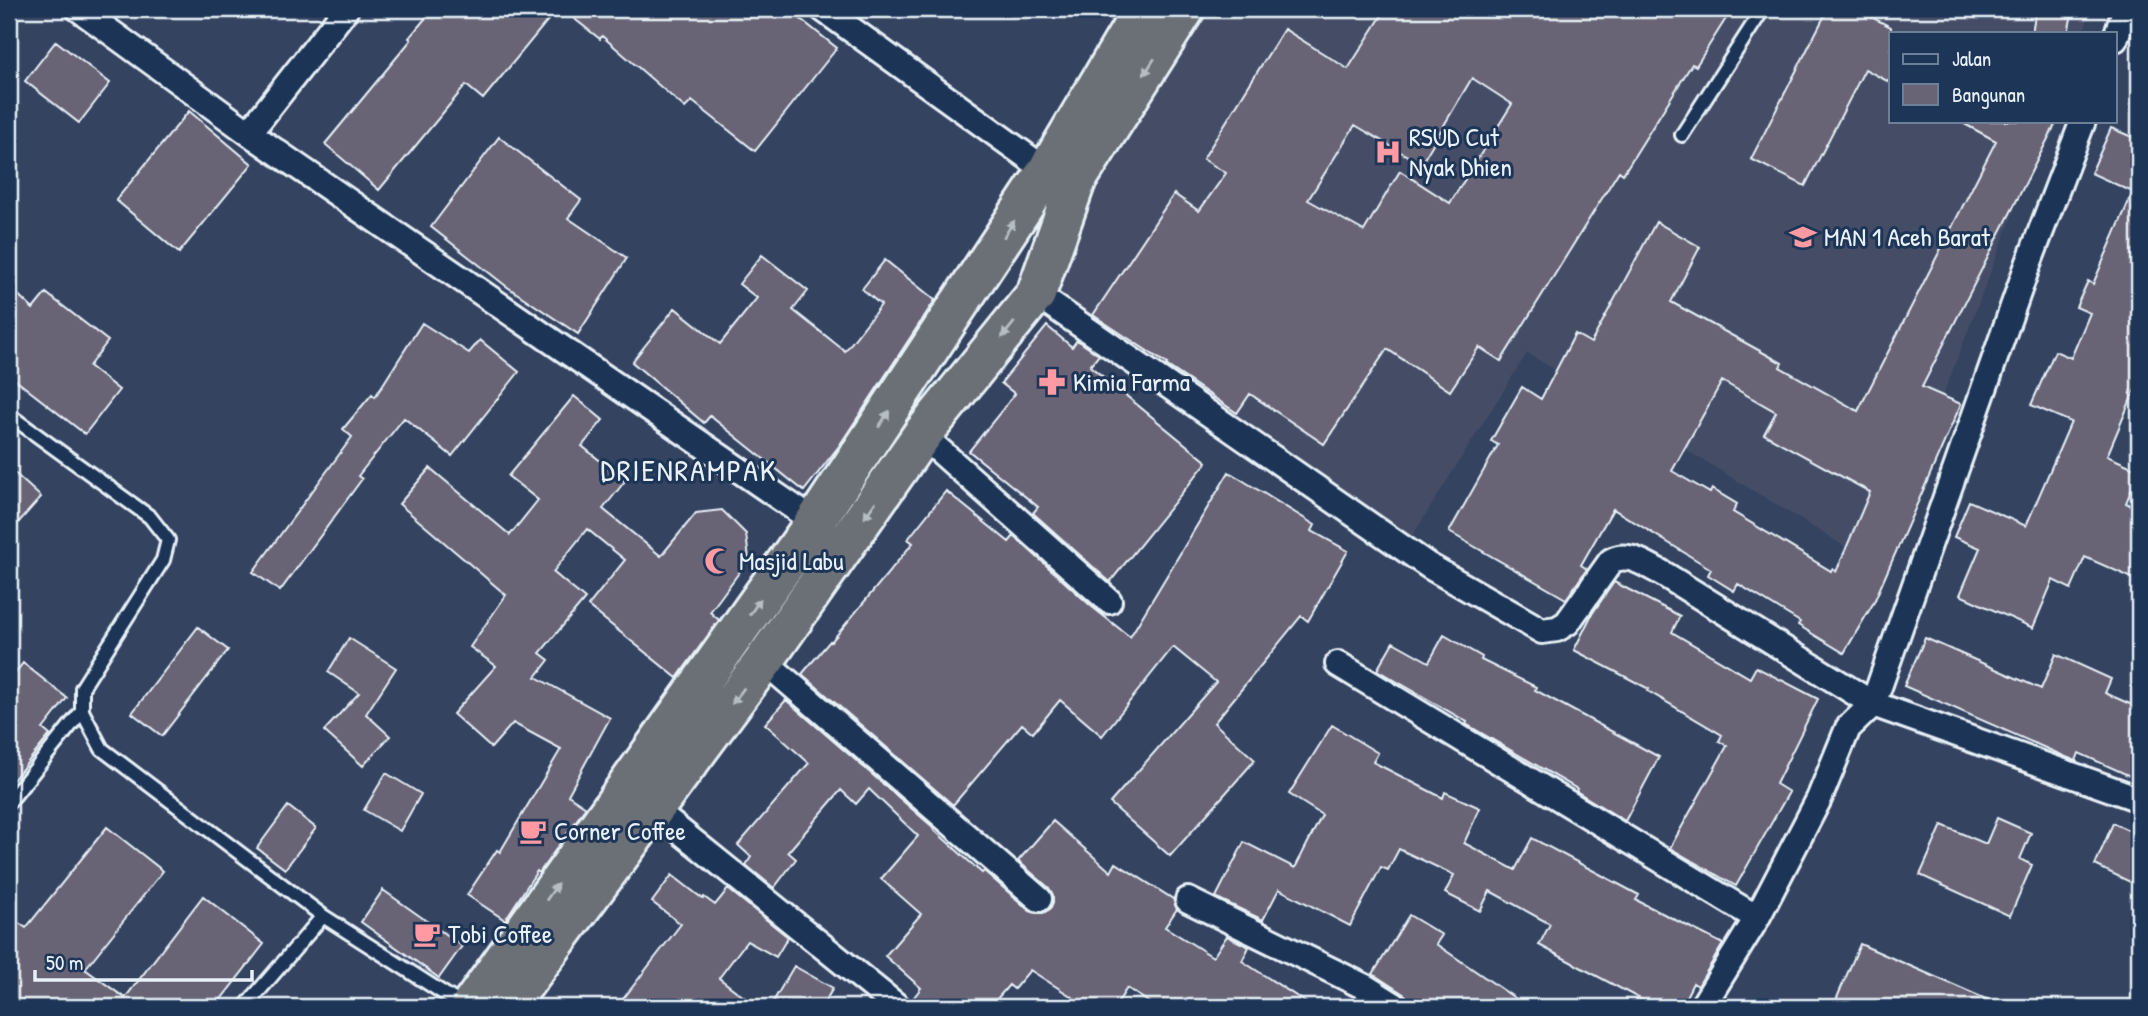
<svg xmlns="http://www.w3.org/2000/svg" width="2148" height="1016" font-family="'Patrick Hand',sans-serif">
<style>
.built{fill:#444d66}
.building{fill:#686375;stroke:#e8f1f8;stroke-width:2;fill-rule:evenodd}
.lines{fill:none;stroke-linecap:round;stroke-linejoin:round}
.lane-casing{stroke:#e8f1f8;stroke-width:18}
.street-casing{stroke:#e8f1f8;stroke-width:30}
.highway-casing{stroke:#e8f1f8;stroke-width:44}
.lane{stroke:#1d3557;stroke-width:12}
.street{stroke:#1d3557;stroke-width:24}
.highway{stroke:#6a7074;stroke-width:38}
.oneway{fill:#b6bdc3}
.labels{text-anchor:middle;stroke-width:6;stroke-linejoin:round;paint-order:stroke}
.poi-label{font-size:26px;fill:#e8f1f8;stroke:#1d3557;text-anchor:start}
.quarter-label{font-size:30px;letter-spacing:2px;fill:#e8f1f8;stroke:#1d3557}
</style>
<rect width="100%" height="100%" fill="#344360"/>
<filter id="ink" filterUnits="userSpaceOnUse"><feTurbulence type="fractalNoise" baseFrequency=".0143" numOctaves="2"/><feDisplacementMap in="SourceGraphic" scale="14" xChannelSelector="R" yChannelSelector="G"/><feConvolveMatrix kernelMatrix="1 2 1 2 8 2 1 2 1" color-interpolation-filters="sRGB"/></filter>
<g filter="url(#ink)">
<path class="built" d="M1210 9H2092L2083 33H1891V121H2049L1877 566 1527 353 1398 559 1030 295Z"/>
<path class="building" d="M433 9H557L483 99 466 85 379 190 325 144 411 40 409 38Z
M562 9H788L837 48 755 151 692 101 685 108 602 36 600 39Z
M1386 9H1732L1696 66 1692 64 1623 174 1619 171 1501 361 1479 347 1450 391 1387 349 1324 444 1250 394 1237 413 1166 365 1167 364 1093 315 1174 194 1199 211 1226 173 1203 159 1284 29 1348 69ZM1472 78 1512 104 1450 203 1400 171 1364 231 1308 200 1355 125 1421 164Z
M1828 9H1856L1891 27V83L1865 69 1805 186 1751 159Z
M2036 9H2073L2068 33H2032Z
M56 41 110 83 79 123 25 81Z
M189 111 252 164 179 253 116 200Z
M1959 121H2057L1922 387 1961 404 1874 602 1844 653 1798 625 1800 622 1738 584 1734 591 1708 575 1711 569 1613 509 1581 565 1587 569 1566 599 1449 532 1498 445 1491 441 1522 387 1541 399 1575 334 1591 343 1656 222 1700 247 1671 302 1782 363 1780 367 1858 411 1996 141ZM1722 381 1776 412 1764 434 1870 492 1836 572 1832 569 1831 571 1733 512 1737 504 1712 489 1710 493 1672 471Z
M2111 128 2139 140V380L2107 456 2139 470 2126 503 2139 509V581L2085 557 2071 589 2053 580 2033 628 1960 595 1980 548 1954 537 1969 501 2026 526 2071 422 2031 405 2055 351 2071 358 2090 313 2076 307 2088 281 2093 284 2133 192 2091 173Z
M499 137 581 200 568 218 627 258 578 334 506 286 431 227Z
M762 255 808 291 793 310 845 351 881 305 862 289 885 260 935 300 839 446 804 491 710 416 704 423 632 362 675 308 720 344 757 298 739 284Z
M9 286 33 309 46 293 108 341 89 366 119 390 85 434 9 375Z
M422 323 469 353 480 340 519 372 452 456 404 418 358 476 362 479 280 591 253 572 352 437 343 429 372 394 375 397Z
M1047 326 1072 347 1077 340 1099 355 1090 366 1207 462 1110 582 1033 513 1038 507 969 451 1015 394 1001 383Z
M574 396 603 420 582 446 625 481 603 509 661 556 696 513 722 510 746 534 749 559 710 612 719 620 677 678 588 606 625 560 587 529 553 572 585 599 540 653 549 660 536 677 610 718 568 795 586 807 539 873 537 871 505 920 467 895 497 850 500 852 561 749 513 723 491 748 453 714 496 666 470 647 506 595 399 504 430 468 510 535 538 500 508 476Z
M9 468 41 497 9 533Z
M1229 472 1315 525 1312 531 1348 551 1308 621 1301 616 1214 723 1255 760 1170 856 1110 803 1216 682 1173 647 1102 736 1060 700 1033 733 1022 724 953 805 802 674 830 641 831 642 913 543 908 539 946 491 1009 542 1014 536 1091 606 1130 637Z
M1614 582 1680 616 1672 632 1750 678 1756 667 1818 699 1776 784 1789 792 1736 886 1670 848 1727 746 1719 741 1722 735 1648 691 1649 689 1574 650 1592 614Z
M198 627 228 650 162 736 132 713Z
M1444 635 1482 657 1481 660 1536 687 1535 690 1659 757 1625 821 1576 791 1577 789 1466 724 1467 722 1377 670 1393 642 1429 662Z
M349 638 396 668 366 714 390 736 363 766 324 731 359 693 328 672Z
M1925 638 2041 689 2056 654 2111 679 2105 693 2139 708V780L2079 753 2076 761 2066 757 1904 686Z
M23 663 67 698 43 729 50 735 9 785V681Z
M786 700 934 828 933 829 982 873 984 871 1030 911 1036 913H1043L1050 909 1053 902V895L1049 888 1018 861 1053 821 1111 872 1116 863 1173 899 1177 909 1165 927 1213 957 1227 936 1249 947 1242 961 1313 1007H1156L1127 988 1115 1007H1088L1030 970 1014 989 1009 985 990 1007H913L911 1001 921 988 885 956 921 914 881 879 918 836 869 789 856 804 841 790 788 852 796 859 774 888 746 865 751 857 738 845 809 763 765 724Z
M1332 725 1378 753 1373 762 1443 798 1445 792 1480 808 1464 843 1515 870 1532 838 1639 895 1636 900 1723 944 1698 986 1693 983 1681 1007H1655L1539 945 1550 924 1490 891 1480 911 1445 893 1454 875 1399 849 1388 870 1381 867 1350 926 1279 889 1263 920 1217 898 1216 897 1244 842 1295 868 1322 815 1289 794Z
M386 773 421 794 400 831 364 810Z
M288 806 316 828 285 869 257 848Z
M1997 818 2031 833 2020 859 2032 865 2010 916 1920 875 1942 825 1986 844Z
M2113 823 2139 835V867L2132 883 2095 865Z
M107 827 163 871 85 969 125 998 203 896 264 944 215 1007H9V935L19 923 26 928Z
M672 875 703 899 704 897 715 905 728 889 788 937 776 957 747 941 719 978 757 1007H617L681 924 652 902Z
M383 890 462 946 439 978 361 922Z
M1409 915 1442 935 1436 944 1528 1007H1412L1410 1001 1405 995 1373 974Z
M1860 944 2004 1007H1833Z
M794 966 833 988 822 1007H770Z"/>
<g class="lines">
<defs>
<path id="lane" d="M1682 135 1763 9
M9 415 150 517 168 540 163 560 82 688V711L102 749 323 916 465 1007
M9 802 82 711
M245 1007 323 916"/>
<path id="street" d="M79 9 249 133 815 522
M823 9 1047 171
M2115 39 2126 9
M249 133 346 9
M1036 294 1429 566 1542 631 1557 629 1567 623 1611 561C1628 551 1646 565 1662 573L1873 704 2139 799
M922 435 1109 601
M764 661 1039 899
M1338 664 1757 918
M654 810 898 1007
M1188 900 1365 987 1397 1007
M1702 1007 1757 918 1819 799 1848 728 1873 704 2026 270 2083 121"/>
<path id="highway" d="M470 1007 815 522 1047 171 1143 9
M507 1007 764 661 922 435 1036 294 1076 181 1185 9"/>
</defs>
<use href="#lane" class="lane-casing"/>
<use href="#street" class="street-casing"/>
<use href="#highway" class="highway-casing"/>
<use href="#lane" class="lane"/>
<use href="#street" class="street"/>
<use href="#highway" class="highway"/>
</g>
<defs><path id="oneway-solid" d="M-6-.8H1V-3.2L6.5 0L1 3.2V.8H-6Z" transform="scale(1.75)"/></defs>
<g class="oneway">
<use href="#oneway-solid" transform="translate(1149 67) rotate(123)"/>
<use href="#oneway-solid" transform="translate(1009 229) rotate(-57)"/>
<use href="#oneway-solid" transform="translate(1008 330) rotate(129)"/>
<use href="#oneway-solid" transform="translate(884 419) rotate(-57)"/>
<use href="#oneway-solid" transform="translate(870 510) rotate(125)"/>
<use href="#oneway-solid" transform="translate(755 607) rotate(-55)"/>
<use href="#oneway-solid" transform="translate(738 696) rotate(127)"/>
<use href="#oneway-solid" transform="translate(552 892) rotate(-55)"/>
</g>
</g>
<defs>
<symbol id="hospital-bare" viewBox="-9 -9 18 18"><path d="M-5-5h3v3.5h4V-5h3V5h-3V1.5h-4V5h-3Z" fill="#ff9aa2" stroke="#1d3557" stroke-width="2.5" paint-order="stroke"/></symbol>
<symbol id="school-bare" viewBox="-9 -9 18 18"><path d="M0-5L7-2L0 1L-7-2ZM-4 1L0 2.5L4 1V4Q0 6-4 4Z" fill="#ff9aa2" stroke="#1d3557" stroke-width="2.5" paint-order="stroke"/></symbol>
<symbol id="pharmacy-bare" viewBox="-9 -9 18 18"><path d="M-2-6h4v4h4v4h-4v4h-4v-4h-4v-4h4Z" fill="#ff9aa2" stroke="#1d3557" stroke-width="2.5" paint-order="stroke"/></symbol>
<symbol id="mosque-bare" viewBox="-9 -9 18 18"><path d="M3.5-4.9A6 6 0 1 0 3.5 4.9A5 5 0 1 1 3.5-4.9Z" fill="#ff9aa2" stroke="#1d3557" stroke-width="2.5" paint-order="stroke"/></symbol>
<symbol id="cafe-bare" viewBox="-9 -9 18 18"><path d="M-5.5-4.5H6V0H3Q3 3.5 0 3.5H-2.5Q-5.5 3.5-5.5 0ZM3-3.2v2h1.7v-2ZM-6 4.5H4V6H-6Z" fill="#ff9aa2" stroke="#1d3557" stroke-width="2.5" paint-order="stroke"/></symbol>
</defs>
<g fill-rule="evenodd">
<use href="#hospital-bare" x="1369" y="133" width="38" height="38"/>
<use href="#school-bare" x="1784" y="218" width="38" height="38"/>
<use href="#pharmacy-bare" x="1033" y="363" width="38" height="38"/>
<use href="#mosque-bare" x="699" y="542" width="38" height="38"/>
<use href="#cafe-bare" x="514" y="812" width="38" height="38"/>
<use href="#cafe-bare" x="408" y="915" width="38" height="38"/>
</g>
<g class="labels">
<g class="poi-label">
<text x="1409" y="146">RSUD Cut<tspan x="1409" dy="30">Nyak Dhien</tspan></text>
<text x="1824" y="246">MAN 1 Aceh Barat</text>
<text x="1073" y="391">Kimia Farma</text>
<text x="739" y="570">Masjid Labu</text>
<text x="554" y="840">Corner Coffee</text>
<text x="448" y="943">Tobi Coffee</text>
</g>
<g class="quarter-label">
<text x="689" y="481">DRIENRAMPAK</text>
</g>
</g>
<rect width="2148" height="1016" fill="none" stroke="#1d3557" stroke-width="35"/>
<rect x="18" y="18" width="2113" height="981" fill="none" stroke="#e8f1f8" stroke-width="2.5" filter="url(#ink)"/>
<rect x="1889" y="32" width="228" height="91" fill="#1d3557" stroke="#6e8097" stroke-width="2"/>
<rect x="1903" y="54" width="35" height="10" fill="#1d3557" stroke="#6e8097" stroke-width="2"/>
<text x="1952" y="66" font-size="21" fill="#e8f1f8">Jalan</text>
<rect x="1903" y="84" width="35" height="21" fill="#686375" stroke="#6e8097" stroke-width="2"/>
<text x="1952" y="102" font-size="21" fill="#e8f1f8">Bangunan</text>
<path d="M35 970v10h217v-10" fill="none" stroke="#e8f1f8" stroke-width="3.5"/>
<text x="46" y="970" font-size="21" fill="#e8f1f8" stroke="#1d3557" stroke-width="5" paint-order="stroke">50 m</text>
</svg>
